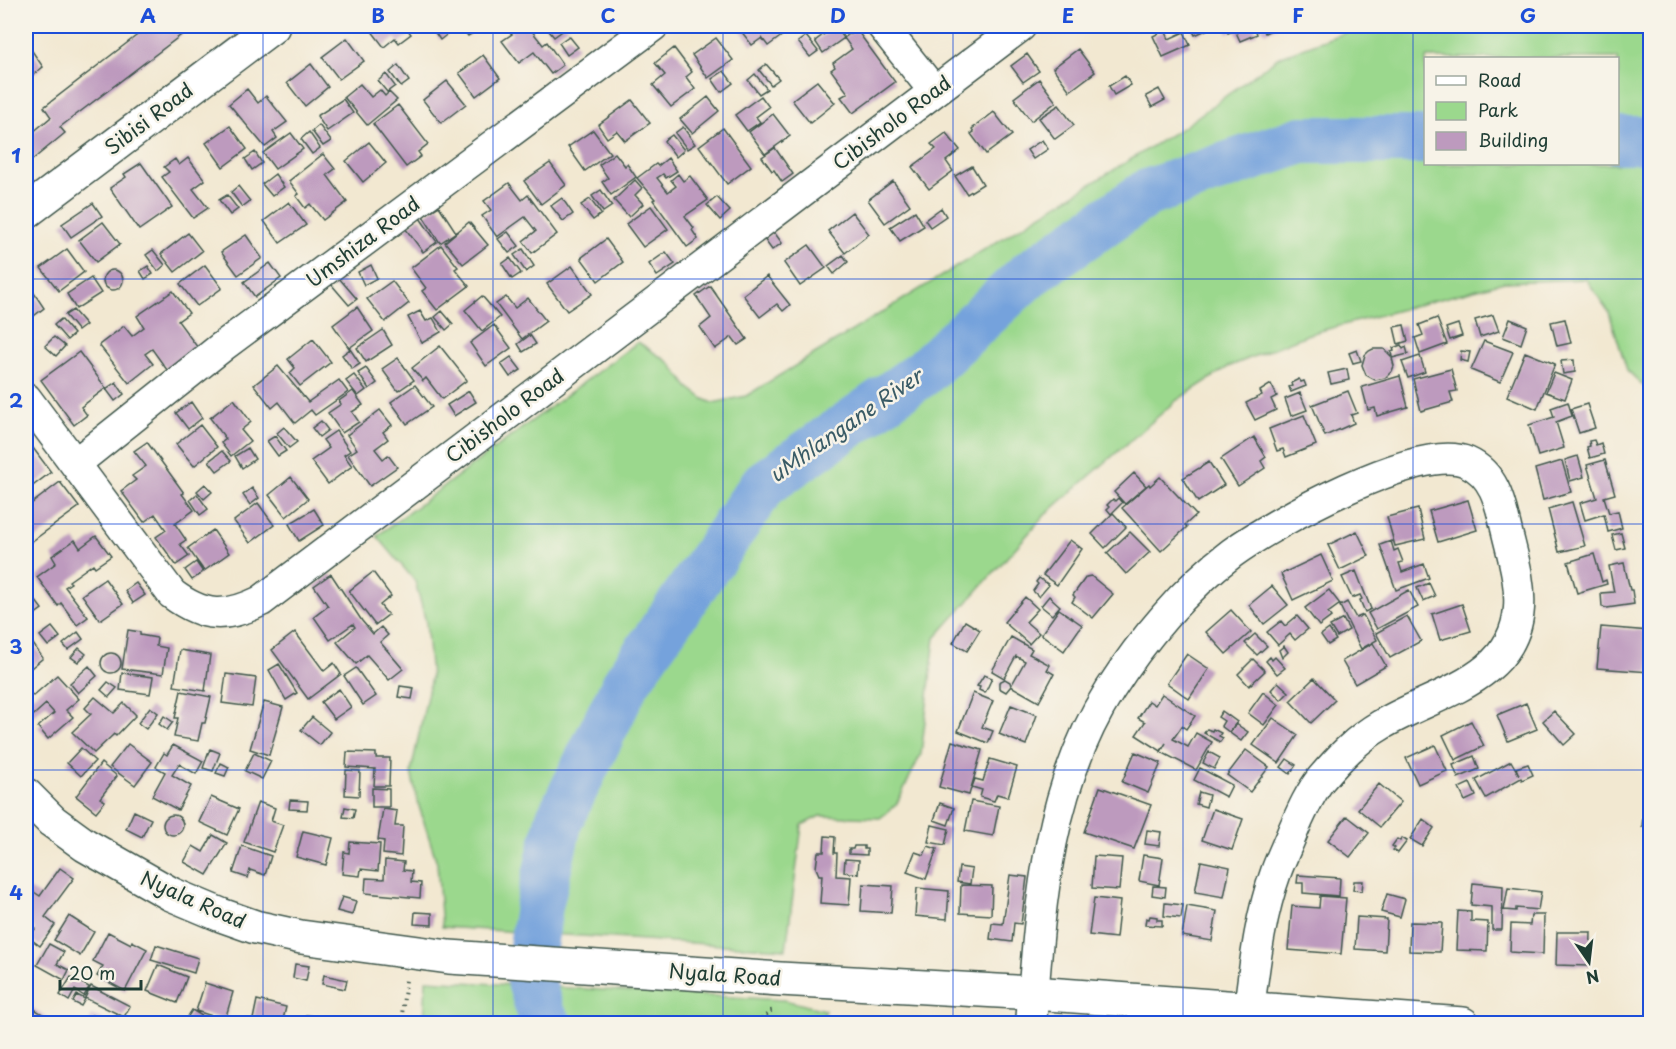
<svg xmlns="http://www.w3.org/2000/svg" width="1676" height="1049" font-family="'Playpen Sans',sans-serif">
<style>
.green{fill:#9bd88d;stroke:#5d8a60;stroke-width:1.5;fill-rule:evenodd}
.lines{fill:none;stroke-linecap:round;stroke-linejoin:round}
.river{stroke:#74a2dc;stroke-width:48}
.building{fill:#bd9abe}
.minor-casing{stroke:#3f574c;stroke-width:33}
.tertiary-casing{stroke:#3f574c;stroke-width:36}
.path{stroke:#3f574c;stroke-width:4;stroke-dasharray:1.5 4.5;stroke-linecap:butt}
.minor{stroke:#fff;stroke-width:30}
.tertiary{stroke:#fff;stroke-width:33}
.grid{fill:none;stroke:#1d4ed8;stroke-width:1.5;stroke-opacity:0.55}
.labels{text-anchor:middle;stroke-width:5;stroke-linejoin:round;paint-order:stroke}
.street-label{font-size:20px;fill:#1f3d34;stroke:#f7f3e8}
.water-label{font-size:21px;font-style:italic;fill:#395b66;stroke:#f7f3e8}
.neatline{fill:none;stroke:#1d4ed8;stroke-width:2}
.grid-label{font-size:20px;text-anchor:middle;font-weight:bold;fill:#1d4ed8}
</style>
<rect width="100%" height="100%" fill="#f7f3e8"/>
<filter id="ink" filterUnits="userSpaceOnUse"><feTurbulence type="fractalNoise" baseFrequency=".0167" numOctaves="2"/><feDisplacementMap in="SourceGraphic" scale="12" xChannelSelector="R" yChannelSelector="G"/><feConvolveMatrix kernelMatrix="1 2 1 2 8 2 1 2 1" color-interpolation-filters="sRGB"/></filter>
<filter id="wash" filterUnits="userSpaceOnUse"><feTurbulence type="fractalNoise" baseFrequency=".008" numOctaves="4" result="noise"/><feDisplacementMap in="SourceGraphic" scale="24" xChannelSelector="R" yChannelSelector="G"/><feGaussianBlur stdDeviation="1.35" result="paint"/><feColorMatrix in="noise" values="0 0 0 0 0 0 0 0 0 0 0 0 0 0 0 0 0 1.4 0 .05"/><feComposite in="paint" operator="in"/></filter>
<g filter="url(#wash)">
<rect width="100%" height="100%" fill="#f2e8d1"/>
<path class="green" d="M1362 26H1650V392L1627 370 1609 312 1586 279 1504 282 1309 334 1228 367 1177 400 1045 515 935 638 921 754 896 805 880 818 820 816 802 825 786 949 442 927 437 863 418 803 411 772 431 677 426 622 415 581 377 536 638 342 670 363 688 387 704 399 713 403 746 396 1182 128 1279 57ZM1426 58H1618V164H1426Z
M426 980 784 1000 825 1010 823 1024 424 1023Z"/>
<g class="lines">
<path class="river" d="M1618 140H1650
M548 1024 542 1017 529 975 539 906 559 820 627 681 764 484 924 372 1028 275 1147 193 1302 140H1426"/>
</g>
<g id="blocks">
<path class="building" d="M134 26H187L189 29 60 127 65 133 26 165V138L51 117 44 107 140 33Z
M368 26H405L411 34 399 43 395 38 384 47Z
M435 26H453L455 28 440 40 432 28Z
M460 26H473L476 31 468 36Z
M506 26H528L543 45 547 42 563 65 551 74 534 52 519 63 502 41 512 34Z
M545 26H569L554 37Z
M737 26H775L783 35 768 46 762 38 752 45Z
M835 26 844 38 823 53 815 41Z
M1194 26H1212L1213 27 1195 35 1191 27Z
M1225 26H1254L1257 34 1240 41 1235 30 1228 33Z
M1261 26H1279L1265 33Z
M856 29 895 82 853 113 841 97 848 93 831 70 835 67 833 63 852 49 844 38Z
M1165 30 1169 39 1184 32 1190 45 1163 57 1153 36Z
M569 36 578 47 567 55 559 43Z
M806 36 818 51 810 57 798 42Z
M347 38 364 61 339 79 322 57Z
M716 38 733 60 708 78 692 55Z
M26 42 43 67 26 80Z
M674 48 692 72 686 77 695 89 671 107 653 85 665 75 655 63Z
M1078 49 1095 72 1070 91 1053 68Z
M1027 54 1039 71 1023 82 1011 66Z
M483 55 500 78 476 96 459 73Z
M311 64 328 87 305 106 287 83Z
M766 64 779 79 771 85 759 70Z
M398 65 409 81 401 87 390 72Z
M724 71 733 83 721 92 712 79Z
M386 74 395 86 387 92 378 81Z
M755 74 767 89 759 94 748 80Z
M1125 76 1131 85 1114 95 1109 86Z
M1039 79 1056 102 1031 121 1014 98Z
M447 81 466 104 441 123 423 100Z
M817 81 835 103 810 123 792 100Z
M360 84 371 97 380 90 385 96 389 92 397 100 367 125 344 97Z
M247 89 258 103 266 96 287 122 273 132 277 138 265 147 229 104Z
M1159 89 1165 100 1152 107 1146 96Z
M761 96 769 107 756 117 760 122 747 131 735 115Z
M708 97 719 111 692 133 680 119Z
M343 99 353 113 327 131 317 116Z
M632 100 650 123 625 141 617 131 607 138 598 125Z
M398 105 428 144 418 152 421 156 406 167 373 124Z
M1059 105 1074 125 1055 139 1039 118Z
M994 112 1012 135 986 154 971 134 974 132 972 129Z
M773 114 790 136 765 154 749 132Z
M319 125 331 141 323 146 312 131Z
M230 126 247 149 223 167 206 143Z
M683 127 695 144 687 149 675 133Z
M723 128 751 166 727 184 699 146Z
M593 130 610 153 585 171 568 147Z
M309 132 320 148 312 154 301 139Z
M291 133 303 149 275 169 263 153Z
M946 133 960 150 946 161 953 171 929 189 912 167 936 149 931 144Z
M672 135 684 150 676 157 664 141Z
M1042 140 1048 149 1033 159 1027 150Z
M369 142 386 163 363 182 346 161Z
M775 148 793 174 782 182 774 170 772 171 762 157Z
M255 152 262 163 252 170 245 159Z
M615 153 625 166 627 164 636 177 611 195 602 182 608 178 599 165Z
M323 154 335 169 327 175 347 202 323 220 310 204 305 208 296 196 299 194 289 181Z
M188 158 205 180 193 189 208 208 193 218 162 177 169 172 164 167 175 159 179 165Z
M668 158 677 171 666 178 663 174 657 178 668 192 676 186 671 180 678 174 683 181 690 176 708 200 685 216 694 228 692 230 698 239 687 247 653 200 655 199 637 178 656 164 658 166Z
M141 163 172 207 139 230 110 188 126 177 124 174Z
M550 163 566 185 541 204 524 181Z
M972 166 983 184 967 194 955 176Z
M275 174 284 187 272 196 262 184Z
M635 180 642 188 635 195 643 204 629 217 614 200Z
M893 181 910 205 885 223 868 200Z
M509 183 522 200 528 195 557 234 532 253 523 241 536 231 525 217 497 237 482 216 491 210 484 201Z
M238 186 250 201 242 207 231 192Z
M601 190 612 206 603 212 592 196Z
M227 195 238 209 230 215 219 200Z
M717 197 730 211 720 220 707 205Z
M562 198 573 214 563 221 551 206Z
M590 199 601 214 593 220 581 205Z
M289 202 306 225 280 243 264 221Z
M93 203 102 216 71 237 62 224Z
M439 206 456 232 440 243 423 216Z
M651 206 668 229 643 247 626 224Z
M941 208 946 216 930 227 925 220Z
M915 211 924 226 900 241 890 227Z
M852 212 869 234 845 253 828 231Z
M420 218 437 242 423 252 405 228Z
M103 222 120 244 96 262 79 240Z
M469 222 488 245 463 264 445 242Z
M508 232 519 246 509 253 498 239Z
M774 232 782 243 772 250 764 239Z
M188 233 202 251 175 272 161 254Z
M246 235 262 258 238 275 221 252Z
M606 239 623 262 598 281 581 258Z
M441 245 458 267 455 269 469 286 437 310 422 291 426 288 411 268Z
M809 245 826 268 800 286 784 263Z
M67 249 84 272 59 291 41 268Z
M523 249 534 266 526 272 514 255Z
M153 250 165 265 158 271 146 255Z
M666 252 675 264 657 276 649 264Z
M843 255 848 262 834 274 828 266Z
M510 258 521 273 512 279 502 264Z
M270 263 281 278 255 297 244 282Z
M205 265 222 288 197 306 180 284Z
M371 265 377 278 364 285 358 272Z
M148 266 153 274 145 279 140 271Z
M572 266 592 294 567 311 547 284Z
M103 280a10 10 0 1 1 20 0a10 10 0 1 1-20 0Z
M767 276 790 305 783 311 777 304 760 317 743 295Z
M338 277 357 299 349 305 331 284Z
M91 278 101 293 76 309 67 294Z
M392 281 409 303 385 322 367 299Z
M28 284 44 308 26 322V286Z
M710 286 747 339 738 345 732 337 715 349 700 327 711 318 696 296Z
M173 291 189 313 178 321 198 348 167 370 152 349 145 354 153 364 129 383 99 345 124 326 132 336 144 327 137 316Z
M482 296 500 317 482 331 465 310Z
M506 297 515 308 528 298 546 321 522 339 496 304Z
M357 307 373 331 349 348 333 325Z
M73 310 86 325 78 331 65 315Z
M420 311 426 321 433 318 441 332 422 343 408 317Z
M442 311 453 324 446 330 435 317Z
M1493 315 1499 331 1480 337 1475 320Z
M1437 318 1447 344 1420 354 1415 338 1423 335 1419 325Z
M61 319 74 334 67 340 54 325Z
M1510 319 1527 326 1521 344 1503 337Z
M1565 319 1571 343 1557 346 1551 322Z
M1458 324 1462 336 1450 340 1446 328Z
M494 325 511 348 486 366 470 343Z
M1404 325 1408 341 1398 344 1394 327Z
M383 330 392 345 366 362 357 348Z
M530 335 536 344 523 352 518 344Z
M54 337 65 346 56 356 45 346Z
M313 339 331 362 300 386 290 373 295 368 288 359Z
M1484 341 1513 352 1500 382 1471 370Z
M1401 345 1403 349 1406 347 1408 354 1392 358 1394 366 1392 371 1385 378 1375 380 1366 375 1362 365 1365 355 1369 351 1373 349H1384L1392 357 1391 352 1394 351 1393 348Z
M440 346 467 380 442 399 426 378 423 381 412 368Z
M350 349 360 364 352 369 342 355Z
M1357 350 1361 361 1353 363 1349 353Z
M1461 351 1470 352 1468 362 1460 360Z
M79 352 106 388 81 407 87 415 74 425 41 380Z
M1525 352 1555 364 1537 409 1507 396Z
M1420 356 1425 372 1408 378 1402 362Z
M511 357 521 370 510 377 501 364Z
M398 358 414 380 398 391 382 369Z
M1574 360 1575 372 1563 374 1561 361Z
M278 366 308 402 339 380 348 392 315 415 311 410 295 423 279 402 272 408 254 385Z
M366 368 377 383 369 389 358 373Z
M1347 369 1349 380 1331 384 1328 373Z
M1451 369 1457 391 1450 392 1453 402 1421 411 1413 379Z
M1554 373 1572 380 1565 399 1546 392Z
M354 375 366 390 358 396 346 381Z
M1400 376 1408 407 1377 416 1375 408 1368 410 1362 387Z
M1299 379 1301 382 1304 381 1306 386 1291 392 1289 387 1292 386 1291 383Z
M116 382 124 394 115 401 106 389Z
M1271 384 1277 396 1271 399 1276 410 1255 420 1246 403 1262 395 1260 391Z
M415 385 432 407 407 424 391 402Z
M353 391 363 405 352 412 359 422 342 433 328 413 341 404 339 401Z
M469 391 476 402 454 416 447 405Z
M1348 391 1357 413 1351 415 1354 423 1325 436 1312 405Z
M1300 393 1307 410 1291 416 1285 399Z
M234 399 251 422 241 430 250 441 231 456 221 443 226 439 210 418Z
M191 402 202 418 188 429 176 413Z
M1568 402 1572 416 1556 422 1564 448 1538 456 1529 425 1554 417 1551 408Z
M1587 404 1595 428 1579 433 1571 409Z
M380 410 392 425 383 432 388 439 375 449 383 459 388 455 397 467 370 486 348 455 357 449 347 435Z
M1304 415 1316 445 1286 457 1283 449 1277 451 1269 429Z
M321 421 328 430 319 437 312 428Z
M200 425 217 447 194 466 176 444Z
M284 427 297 442 289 448 277 433Z
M336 431 350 451 344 455 352 466 328 484 311 461 329 448 323 440Z
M275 436 286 451 278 456 267 441Z
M1254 437 1266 457 1261 461 1265 468 1238 486 1221 459Z
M1594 440 1596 445 1601 443 1604 454 1590 458 1587 447 1590 446 1589 441Z
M147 442 184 493 182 494 194 510 175 524 186 540 180 544 189 556 176 565 156 537 166 530 155 514 144 522 121 491 136 480 132 476 146 466 134 451Z
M33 448 51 472 26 491V453Z
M248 448 255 459 242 468 235 456Z
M222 451 231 461 217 471 209 461Z
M1578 456 1584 477 1570 481 1565 460Z
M1605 460 1615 494 1604 497 1609 513 1618 511 1622 528 1608 532 1604 514 1585 520 1580 503 1597 498 1587 465Z
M1562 461 1571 492 1543 500 1535 469Z
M1209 462 1224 485 1198 502 1183 478Z
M1134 473 1146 486 1125 504 1114 492Z
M291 477 308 499 286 517 269 495Z
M1160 477 1196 515 1185 525 1187 527 1161 551 1122 508 1149 484 1150 486Z
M60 482 79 507 31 542 26 534V500L27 499 31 504Z
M205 484 212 492 204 499 197 491Z
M252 488 259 498 250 505 243 495Z
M197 494 208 509 200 515 190 500Z
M1118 498 1122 503 1111 514 1107 509 1109 507 1107 505 1113 499 1115 501Z
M1468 500 1477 530 1438 542 1429 511Z
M1572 502 1585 546 1559 552 1548 509Z
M258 503 274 525 250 543 234 521Z
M314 509 324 525 299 541 289 524Z
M1418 509 1425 539 1395 546 1387 517Z
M1113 513 1126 527 1105 548 1092 534Z
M213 530 229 553 204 571 188 548Z
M1357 531 1369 556 1340 570 1328 545Z
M1130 532 1150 552 1126 574 1107 553Z
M1621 533 1625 548 1616 550 1612 535Z
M96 536 111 556 95 567 93 564 69 581 71 583 65 587 88 617 77 625 61 603 58 606 37 577 56 563 52 556 75 540 80 548Z
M1070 540 1082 549 1057 585 1043 575Z
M1391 541 1394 551 1398 549 1403 562 1399 563 1402 572 1424 564 1429 578 1396 590 1380 545Z
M1594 554 1602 582 1606 580 1607 584 1577 593 1568 562Z
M1321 555 1333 581 1293 600 1281 574Z
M196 562 203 572 192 580 185 570Z
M1624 563 1630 590H1632L1634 604 1607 608 1602 607 1601 593 1614 592 1609 566Z
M1356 571 1371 609 1365 612 1360 600 1362 599 1360 595 1352 598 1342 577Z
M373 572 391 596 380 605 388 615 375 625 349 591Z
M331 574 362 621 373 634 381 627 388 635 380 642 403 669 389 680 367 655 356 664 337 642 355 627 353 624 330 640 314 617 328 606 314 586Z
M1091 576 1113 594 1093 618 1072 602 1075 597 1073 595 1086 577Z
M1039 578 1049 585 1039 597 1033 591 1038 584 1036 582Z
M105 579 123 604 100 620 82 595Z
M136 583 145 595 133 603 125 591Z
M1429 583 1435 596 1423 601 1417 588Z
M1272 586 1288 605 1264 624 1249 605Z
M26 588 42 609 31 617 26 611Z
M1329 590 1340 604 1328 613 1331 617 1319 626 1305 608Z
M1409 590 1418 607 1377 629 1368 613Z
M1049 596 1060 606 1052 615 1041 606Z
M1025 597 1038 609 1026 622 1039 633 1029 644 1004 622Z
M1347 602 1356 618 1363 615 1377 640 1361 649 1340 606Z
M1462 604 1471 631 1440 640 1432 614Z
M1059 609 1082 625 1064 651 1041 634Z
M1231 610 1251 632 1226 654 1206 632Z
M1297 616 1308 629 1295 640 1290 634 1278 645 1267 632 1281 621 1285 626Z
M1407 616 1421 641 1390 658 1376 633Z
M1343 619 1349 630 1337 637 1330 626Z
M965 621 980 630 967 651 953 643Z
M52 627 60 637 48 646 40 636Z
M1601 627 1650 631V672L1597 668Z
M1329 629 1336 640 1328 645 1321 635Z
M128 630 140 632V635L157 638 156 646 167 648 163 674 122 669Z
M78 632 83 639 68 650 63 644Z
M295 632 324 671 334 663 341 674 308 699 272 650Z
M26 634 43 658 26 672Z
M1255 634 1267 646 1257 655 1245 643Z
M1011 637 1032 649 1029 654 1050 665 1047 670 1054 674 1039 702 1011 686 1006 692 999 688V682L1005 679 1010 682 1011 686 1025 661 1016 656 1004 678 992 671Z
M1373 643 1386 666 1355 684 1342 661Z
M1284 646 1288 652 1282 658 1279 650Z
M79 648 86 654 78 662 71 657Z
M180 650 210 655 205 691 174 686Z
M101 663a10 10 0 1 1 20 0a10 10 0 1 1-20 0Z
M1187 654 1209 669 1189 699 1167 683Z
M1270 657 1272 660 1275 657 1285 668 1277 674 1266 661Z
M1253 659 1265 671 1249 686 1238 674Z
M279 664 297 693 286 700 269 670Z
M89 666 97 676 78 693 70 683Z
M356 668 376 696 363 705 344 676Z
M122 673 153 677 150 694 120 690Z
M226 674 256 678 252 707 222 703Z
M57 675 79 699 66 710 73 717 48 739 38 727 54 713 46 704 28 720 26 717V688L33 696Z
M984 675 992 678 985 693 979 690 980 687 977 686Z
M1314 678 1335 700 1311 723 1290 701Z
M108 682 117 688 109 697 101 690Z
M1278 682 1289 692 1281 700 1271 690Z
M400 686 414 688 412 699 398 697Z
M339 689 351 707 334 719 321 702Z
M181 691 211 697 205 723H202L198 741 174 737 178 718H175Z
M1263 692 1279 705 1264 725 1248 713Z
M973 693 993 701 982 727 993 731 988 743 958 731Z
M1162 694 1195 716 1186 729 1182 726 1173 739 1188 747 1196 733 1212 742 1196 770 1161 752 1166 743 1161 751 1136 735 1145 722 1138 718 1149 701 1155 705Z
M95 697 114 713 124 703 136 715 116 736 114 734 94 753 72 732 91 714 85 708Z
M264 702 283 707 269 755 250 749Z
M1526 703 1537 729 1508 741 1497 715Z
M1011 705 1037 715 1026 745 999 734Z
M150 707 158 713 146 729 138 723Z
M1222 711 1237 722 1229 732 1221 726 1224 721 1218 717Z
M1554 711 1576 734 1564 745 1543 721Z
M164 716 173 722 167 730 159 724Z
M312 717 330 732 320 745 301 730Z
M1273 718 1298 735 1279 763 1253 745Z
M1471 721 1484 746 1455 760 1443 735Z
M1236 724 1248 732 1241 741 1230 733Z
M1207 729 1212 731 1213 729 1221 733 1219 736 1223 738 1220 742 1204 733Z
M952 741 982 750 969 795 939 787Z
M128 744 152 762 135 785 110 767Z
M173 745 203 761 196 774 179 764 172 775 191 786 178 810 152 796 165 772 156 767 164 753 167 755Z
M1435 745 1447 771 1418 784 1406 758Z
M81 748 95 761 81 776 67 763Z
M210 749 220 753 213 771 203 768Z
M1246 750 1269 767 1250 792 1227 775Z
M347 752 376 753V758H390L389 786H374L375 769 346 767Z
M1135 752 1161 763 1148 793 1122 782Z
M1209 752 1220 758 1214 769 1203 763Z
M1649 752H1650V828L1642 827Z
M254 753 271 761 262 779 245 771Z
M1474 756 1479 769 1458 778 1453 765Z
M990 759 1017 767 1008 797 997 794 994 801 980 797 982 790 972 787 975 779 983 781Z
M1287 759 1296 765 1290 774 1281 767Z
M1511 761 1519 775 1516 768 1528 764 1533 775 1522 780 1521 778 1486 798 1476 780Z
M101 763 117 776 100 798 105 801 96 812 76 796Z
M221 763 229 767 225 776 216 773Z
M1200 768 1232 785 1226 797 1194 780Z
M346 770 360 771 359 796 345 795Z
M1470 783 1476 796 1465 801 1459 788Z
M1379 784 1401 802 1380 827 1358 809Z
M1100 787 1151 805 1134 849 1084 832Z
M372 788 389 789V807H372Z
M1199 792 1209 795 1206 807 1196 804Z
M211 797 239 809 227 835 199 822Z
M290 800 308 801 307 810 289 809Z
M971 801 999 806 993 836 965 831Z
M258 802 275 808 271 821 283 825 273 852 244 842Z
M940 803 954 808 948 825 934 820Z
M345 807 355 809 353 818 343 817Z
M383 809 397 811 395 826H403L401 856 383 854 384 841 378 840Z
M1213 809 1243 819 1232 850 1202 840Z
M134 811 151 819 142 837 126 829Z
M163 825a10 10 0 1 1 20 0a10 10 0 1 1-20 0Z
M1347 816 1369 833 1350 857 1328 840Z
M1423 819 1434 828 1422 846 1410 839Z
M932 825 949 829 945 845 928 842Z
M1147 830 1161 832 1159 846 1145 844Z
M303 831 333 838 326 865 296 857Z
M213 835 227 843 207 875 184 862 193 846 203 852Z
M825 836 835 837 834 853H837L836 876 851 877 849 905 820 903 822 875H819L816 868 818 852H824Z
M1402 838 1407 841 1398 853 1393 850 1395 848 1392 846 1397 839 1400 841Z
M350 842 380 844 378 871 361 869 360 876 342 874 344 852 349 853Z
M242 846 271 856 265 875 250 870 248 878 233 873Z
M854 846H864V849H867V855L849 854V849H853Z
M928 846 937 849 926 879 907 872 915 852 924 855Z
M1143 855 1163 858 1159 885 1139 881Z
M1094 856 1122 858 1119 890 1092 888Z
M845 859 859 860 858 874 844 872Z
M385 860 404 862 403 870 412 871 411 882 421 883 420 898 365 893 366 878 384 879Z
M1201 861 1230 867 1224 897 1195 892Z
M959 867 972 869 970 884 957 882Z
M60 868 74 878 45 917 55 925 40 946 28 937 35 929 26 922V892L28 888 40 896Z
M1010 875 1027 877 1021 924 1014 923 1012 942 990 939 992 923 1003 924Z
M1298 875 1340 878 1339 896 1303 893V883H1297Z
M1354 881H1363L1362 891 1353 890Z
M1473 883 1503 886 1502 930H1492V907L1471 905Z
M863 884 893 886 891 913 861 911Z
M961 885 992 886 991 915 960 913Z
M1153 886 1166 887 1165 897 1152 895Z
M917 888 949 891 947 919 915 916Z
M1508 888 1541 892 1538 910 1516 908V911L1504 910Z
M1387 894 1405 899 1400 917 1381 912Z
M1320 896 1346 898 1341 954 1288 950 1292 906 1319 908Z
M342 897 356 901 352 915 337 911Z
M1094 898 1120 901 1116 938 1089 935Z
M1165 903 1183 905 1181 918 1164 916Z
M1187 906 1217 911 1212 941 1182 936Z
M1458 911 1471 912V921L1488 922 1487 951 1456 950Z
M415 912 432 913V925L414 924Z
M1531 915H1544L1543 954 1510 952 1511 924 1530 925Z
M69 916 94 932 80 956 54 940Z
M1150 916 1157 917V920H1162V926L1145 925 1146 918 1149 919Z
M1357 917 1387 919 1385 951 1355 949Z
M1410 922 1442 923 1440 952 1409 951Z
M108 932 131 944 132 941 147 949 125 991 97 976 103 966 93 961Z
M1557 932H1591L1590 966 1556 965Z
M49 944 64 952 57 964 69 970 64 980 37 965Z
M156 945 198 958 194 973 151 960Z
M295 964 309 966 306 981 293 978Z
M158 965 187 977 177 1003 147 991Z
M324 975 347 980 345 989 322 984Z
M71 977 89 987 84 996 75 990 69 1001 60 995Z
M205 983 233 992 225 1020 196 1011Z
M91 986 130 1006 124 1017 85 998Z
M77 995 85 999 81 1006 73 1002Z
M257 1000 286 1007 282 1024H252Z
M26 1004 49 1018 46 1024H26Z
M192 1010 202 1016 198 1024H189L185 1021Z
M92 1015 104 1020 102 1024H88Z
M306 1015 333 1019 332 1024H304Z"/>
</g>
</g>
<g filter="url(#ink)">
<use href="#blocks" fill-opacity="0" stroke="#3f574c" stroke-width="1.5"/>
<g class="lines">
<defs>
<path id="minor" d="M882 26 934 91
M26 398 172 594C204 618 226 618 261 601L1021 26
M76 463 223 346 653 26
M1031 1024C1040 908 1046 791 1110 690 1141 641 1185 588 1232 553 1273 523 1420 441 1467 462 1494 474 1500 502 1506 528 1512 554 1521 581 1519 608 1514 681 1433 693 1381 725 1357 739 1339 758 1321 779 1309 794 1301 813 1293 831 1288 844 1281 858 1276 872 1260 916 1255 962 1249 1009"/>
<path id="tertiary" d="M26 212 273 26
M26 795 52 821 85 845 171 894 221 915 255 927 301 937 449 957 780 979 1033 993 1463 1024"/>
</defs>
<use href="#minor" class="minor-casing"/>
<use href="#tertiary" class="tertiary-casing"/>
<path class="path" d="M401 1024 406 979
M758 1024 770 1011 776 1010"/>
<use href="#minor" class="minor"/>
<use href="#tertiary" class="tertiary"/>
</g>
</g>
<path class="grid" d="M263 26V1024M493 26V1024M723 26V1024M953 26V1024M1183 26V1024M1413 26V1024M26 279H1650M26 524H1650M26 770H1650"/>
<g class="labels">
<g class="street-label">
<text transform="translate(149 119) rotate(-37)" y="7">Sibisi Road</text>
<text transform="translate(892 123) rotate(-37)" y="7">Cibisholo Road</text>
<text transform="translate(363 242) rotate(-37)" y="7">Umshiza Road</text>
<text transform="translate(505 416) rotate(-37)" y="7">Cibisholo Road</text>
<text transform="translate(193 900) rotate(24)" y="7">Nyala Road</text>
<text transform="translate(725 975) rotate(4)" y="7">Nyala Road</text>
</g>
<g class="water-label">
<text transform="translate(846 426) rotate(-35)" y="7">uMhlangane River</text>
</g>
</g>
<rect width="1676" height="1049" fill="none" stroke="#f7f3e8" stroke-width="66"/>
<rect x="1424" y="57" width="195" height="108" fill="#f7f3e8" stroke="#a1aaa0" stroke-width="1.5"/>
<rect x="1436" y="76" width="30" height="9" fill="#ffffff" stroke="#a1aaa0" stroke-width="1.5"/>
<text x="1478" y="87" font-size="18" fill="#1f3d34">Road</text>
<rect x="1436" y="102" width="30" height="18" fill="#9bd88d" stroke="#a1aaa0" stroke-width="1.5"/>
<text x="1478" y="117" font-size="18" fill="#1f3d34">Park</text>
<rect x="1436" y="132" width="30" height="18" fill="#bd9abe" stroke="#a1aaa0" stroke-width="1.5"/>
<text x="1478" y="147" font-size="18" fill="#1f3d34">Building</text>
<g transform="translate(1589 962) rotate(166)" stroke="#f7f3e8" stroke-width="4.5" paint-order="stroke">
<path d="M0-4.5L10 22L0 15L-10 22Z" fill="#1f3d34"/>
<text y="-9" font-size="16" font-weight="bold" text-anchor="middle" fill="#1f3d34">N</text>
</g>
<path d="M60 980v9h81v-9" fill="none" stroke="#1f3d34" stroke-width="3"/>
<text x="69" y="980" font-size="18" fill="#1f3d34" stroke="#f7f3e8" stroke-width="4.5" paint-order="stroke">20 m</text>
<rect x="33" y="33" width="1610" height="983" class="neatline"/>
<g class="grid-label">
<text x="148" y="23">A</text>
<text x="378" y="23">B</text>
<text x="608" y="23">C</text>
<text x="838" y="23">D</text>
<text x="1068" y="23">E</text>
<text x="1298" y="23">F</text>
<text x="1528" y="23">G</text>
<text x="16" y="163">1</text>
<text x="16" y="408">2</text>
<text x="16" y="654">3</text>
<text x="16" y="900">4</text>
</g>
</svg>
